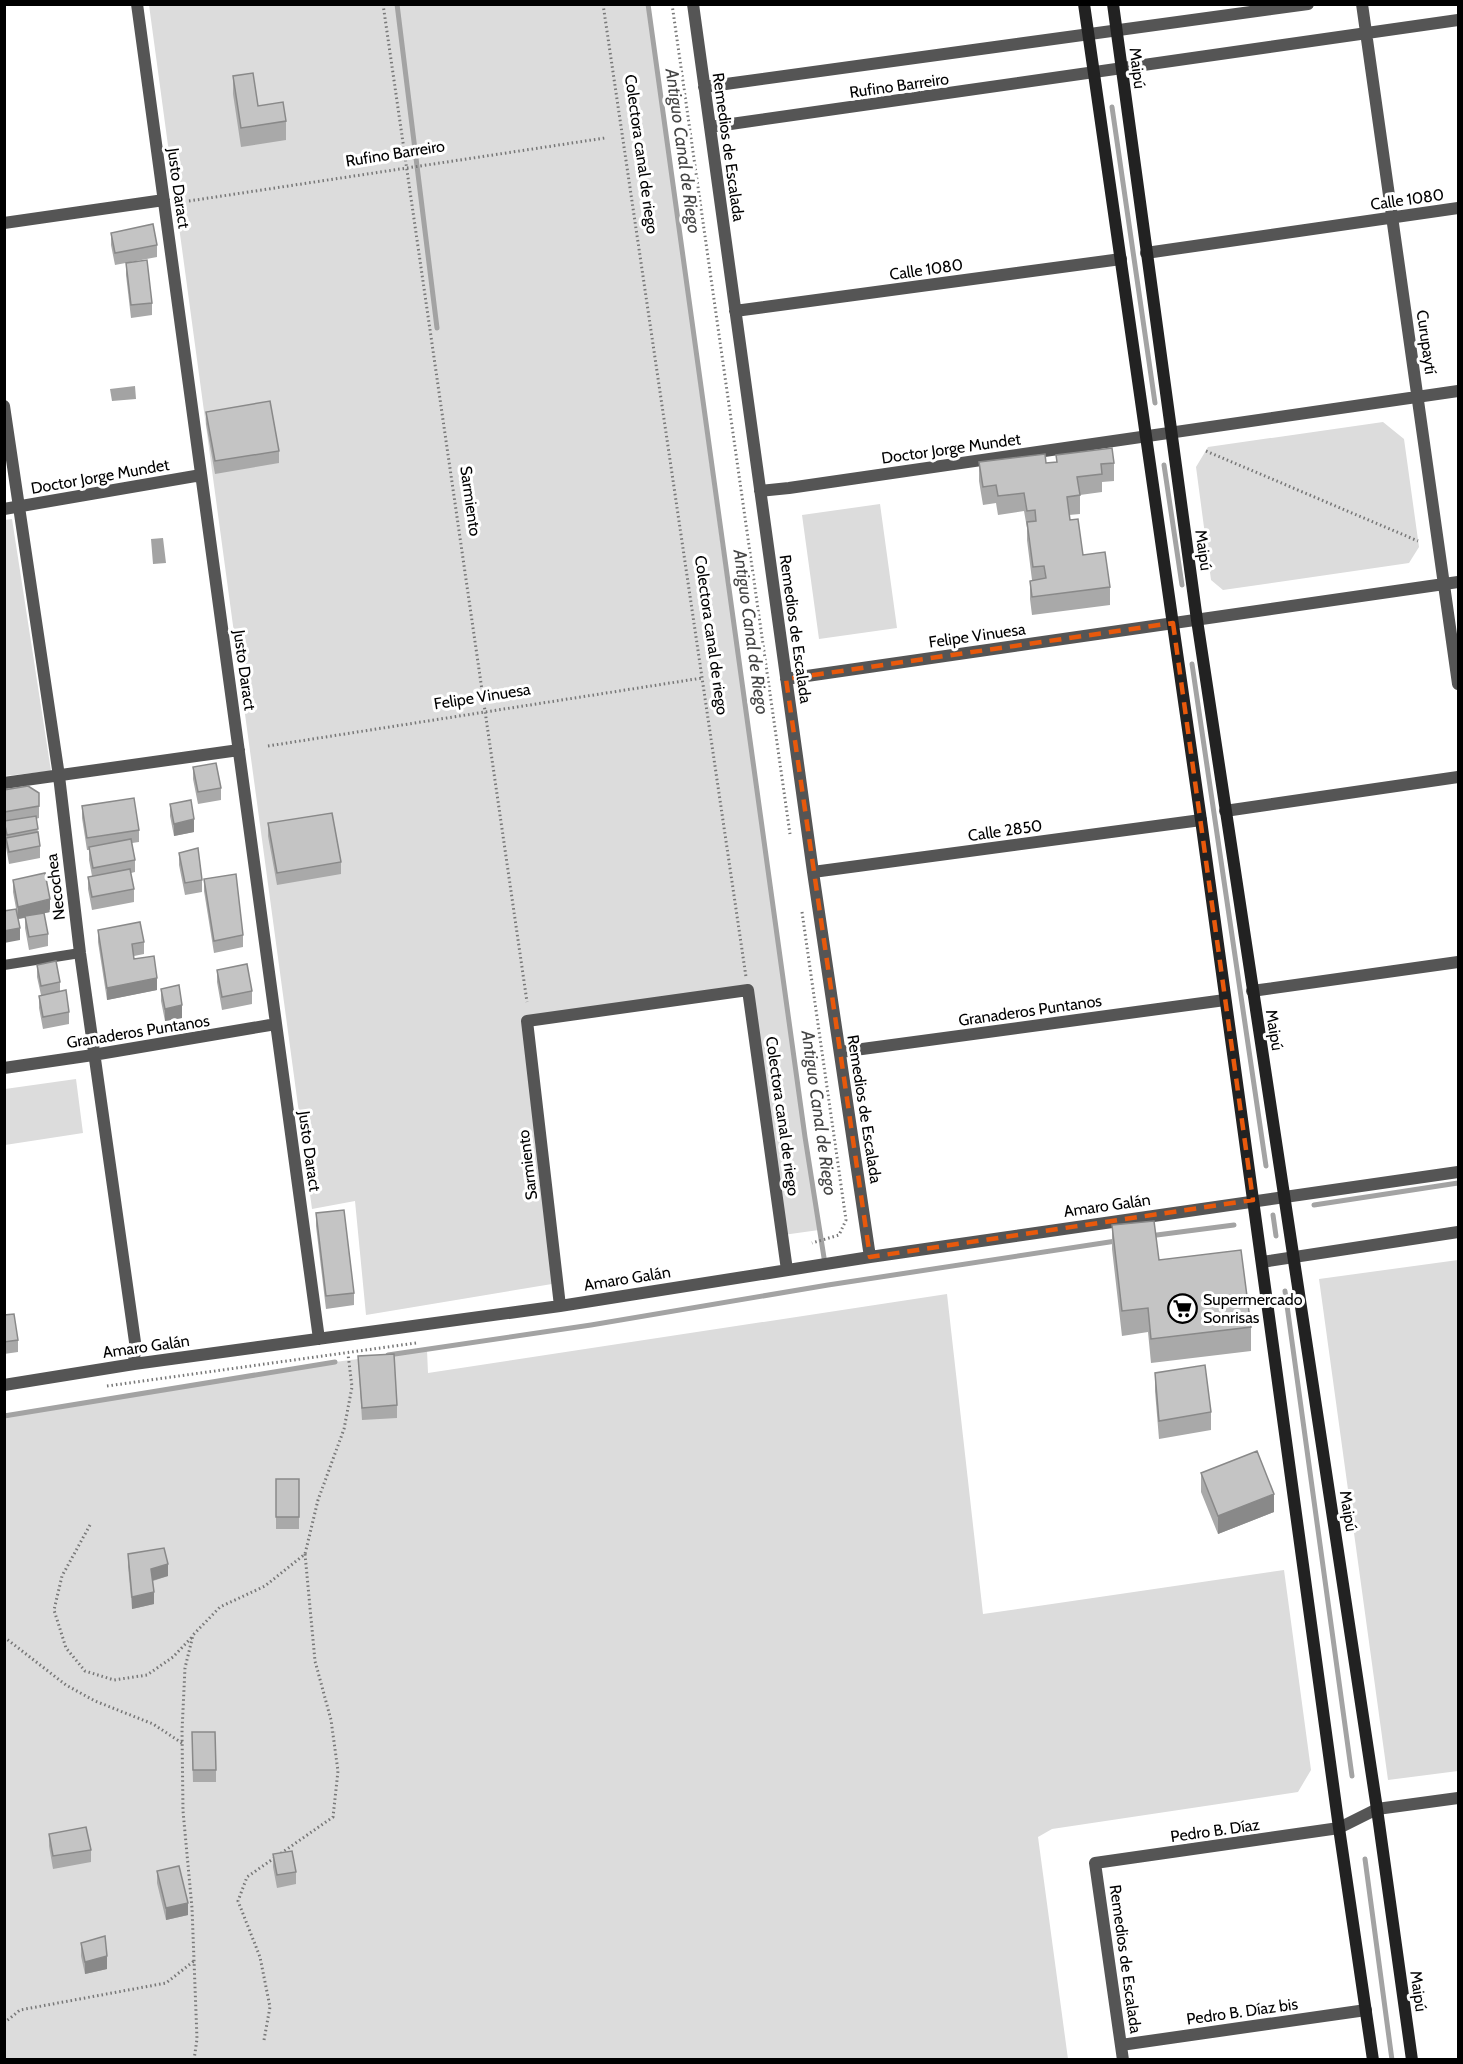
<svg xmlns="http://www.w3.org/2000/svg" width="1463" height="2064" font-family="Cabin,sans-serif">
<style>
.green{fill:#dcdcdc}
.water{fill:#a3a3a3}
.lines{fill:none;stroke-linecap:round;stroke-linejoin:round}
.stream{stroke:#a3a3a3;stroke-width:5}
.path{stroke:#777;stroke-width:3;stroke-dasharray:1.5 3;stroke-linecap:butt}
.lane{stroke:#555;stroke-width:10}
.street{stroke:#555;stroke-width:12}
.secondary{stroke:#222;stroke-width:12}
.wall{fill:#a9a9a9}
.shaded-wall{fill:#898989}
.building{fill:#c4c4c4;stroke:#898989;stroke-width:1.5}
.marked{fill:none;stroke:#e8590c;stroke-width:4.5;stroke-dasharray:12 8;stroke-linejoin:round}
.labels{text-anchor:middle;stroke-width:6;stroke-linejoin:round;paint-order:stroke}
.street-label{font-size:16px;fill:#000;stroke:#fff}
.poi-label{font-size:16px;fill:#000;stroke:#fff;text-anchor:start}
.water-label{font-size:18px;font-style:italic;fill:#444;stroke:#fff}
</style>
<rect width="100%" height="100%" fill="#fff"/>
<path class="green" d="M149 5H647L721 546 819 1230 783 1235 748 990 527 1021 558 1283 366 1315 355 1201 312 1209Z
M1383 422 1404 439 1419 547 1409 563 1223 590 1211 580 1196 467 1208 447Z
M880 504 897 628 819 639 802 515Z
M12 519 51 771 5 776 4 520Z
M76 1079 83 1133 5 1145V1089Z
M1458 1260V1771L1388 1780 1319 1279Z
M947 1294 983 1614 1284 1570 1311 1770 1298 1792 1052 1829 1038 1837 1068 2059 5 2060V1416L335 1362 427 1350 428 1373Z"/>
<path class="water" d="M135 386 136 399 112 401 110 389Z
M163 538 166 563 153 564 151 539Z"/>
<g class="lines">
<path class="stream" d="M397 4 437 328
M648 4 805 1137 825 1264
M1112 107 1155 403
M1164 465 1182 585
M1192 664 1266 1166
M1314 1205 1458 1183
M1273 1215 1276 1236
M1149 1236 1234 1225
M1285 1291 1352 1776
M388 1355 591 1325 828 1285 1116 1241
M4 1416 335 1362
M1365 1859 1392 2060"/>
<path class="path" d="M383 4 527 1002
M603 4 746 977
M672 4 790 834
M189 201 605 138
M1206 451 1418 541
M268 746 702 678
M802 912 846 1220 839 1235 812 1243
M107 1386 416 1343
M90 1525 62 1576 54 1610 66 1648 85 1671 114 1680 147 1675 173 1657 192 1637
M4 1637 66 1685 95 1701 153 1724 182 1743
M4 2023 20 2010 166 1983 194 1961
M264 2040 270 2007 260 1957 238 1901 247 1877 333 1817 338 1771 331 1720 315 1661 305 1554
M194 2060 197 2039 192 1908 183 1811 182 1731 185 1668 193 1635 220 1607 265 1586 305 1554 318 1500 344 1429 352 1387 348 1354"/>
<path class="lane" d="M4 965 80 953"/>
<path class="street" d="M137 4 319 1339
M693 4 813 872 870 1257
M1362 4 1458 684
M704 87 1308 4
M710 127 1458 20
M4 223 164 200
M1146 253 1458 208
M735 311 1121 259
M4 406 59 776 80 953 135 1342 134 1364
M760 491 789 488 1458 391
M4 509 201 475
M786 679 1458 582
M4 783 239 750
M1225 811 1458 777
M813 872 1201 820
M1252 991 1458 962
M840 1052 1225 1000
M4 1068 93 1055 276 1024
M1262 1262 1458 1232
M560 1306 527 1021 748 990 787 1270
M4 1385 134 1364 560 1306 870 1257 1458 1172
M1121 2045 1366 2010
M1123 2060 1095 1863 1339 1828 1377 1809 1458 1798"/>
<path class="secondary" d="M1084 4 1201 820 1339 1828 1373 2060
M1113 4 1197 620 1377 1809 1412 2060"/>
</g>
<path class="wall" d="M233 76 258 106 286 121V140L241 147 233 94Z
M111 233 157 245V257L115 265 111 245Z
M126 263 152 303V315L131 318 126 275Z
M206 412 279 451V463L215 474 206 424Z
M1056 455 1114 463V481L1102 482V492L1080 495V514L1069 515 1070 520 1083 555 1110 587V605L1032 615 1030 599V581L1032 580 1027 540V528L1024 511 998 515 996 503 983 505 979 481V462L1046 463 1056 462Z
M193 767 221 788V800L198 804 193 779Z
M4 790 39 805V818L36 819 40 846V858L9 864 4 836Z
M170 804 194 832 174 836 170 816Z
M82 806 139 830V842L132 843 135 860V872L131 873 134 889V902L92 910 88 889V877L92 876 89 860V850H87L82 818Z
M268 823 341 862V874L277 885 268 836Z
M179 853 202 880V892L185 895 179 865Z
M204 879 243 935V947L214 953 204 891Z
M13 880 50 912 44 913 48 934V946L29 950 25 928V918L18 919 13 892Z
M98 930 144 942V954L134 956V959L157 990 107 1000 98 942Z
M37 965 60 982V991L69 1012V1024L43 1029 39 1008V996L41 995 37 977Z
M217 970 252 991V1004L222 1010 217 982Z
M161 989 182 1018 165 1021 161 1001Z
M316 1213 354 1293V1305L326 1309 316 1226Z
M1112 1225 1251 1327V1351L1151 1363 1148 1332 1122 1336 1112 1249Z
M4 1315 18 1340V1352L4 1354Z
M358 1356 397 1405V1418L362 1420Z
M1155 1373 1211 1412V1430L1159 1439 1155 1391Z
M1201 1473 1274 1512 1218 1534 1201 1492Z
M276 1479H299V1529H276Z
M128 1554 168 1576 153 1581 154 1604 132 1609 128 1566Z
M192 1744 216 1770V1782H193Z
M49 1834 91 1850V1862L53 1869 49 1846Z
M273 1854 296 1872V1884L277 1888 273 1867Z
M157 1871 188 1915 166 1920 157 1883Z
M81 1943 107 1969 85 1974 81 1956Z"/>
<path class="shaded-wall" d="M194 819V832L174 836V824Z
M50 899V912L18 919V907Z
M20 928V940L4 943V931Z
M157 978V990L107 1000V988Z
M182 1005V1018L165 1021V1009Z
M1274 1494V1512L1218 1534V1516Z
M168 1564V1576L151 1581V1569Z
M154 1592V1604L132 1609V1597Z
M188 1903V1915L166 1920V1908Z
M107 1956V1969L85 1974V1962Z"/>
<path class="building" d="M253 73 258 106 283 102 286 121 241 128 233 76Z
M153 224 157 245 115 253 111 233Z
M147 260 152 303 131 305 126 263Z
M270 401 279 451 215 461 206 412Z
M1112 448 1114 463 1101 464 1102 474 1077 477 1080 495 1067 497 1070 520 1078 519 1083 555 1105 552 1110 587 1032 597 1030 581 1046 578 1044 566 1033 567 1027 522 1036 521 1035 510 1027 511 1024 493 998 496 996 485 983 487 979 462 1045 454 1046 463 1057 462 1056 455Z
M216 763 221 788 198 792 193 767Z
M28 786 39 793V806L4 812V790Z
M134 798 139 830 87 838 82 806Z
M191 800 194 819 174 824 170 804Z
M332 813 341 862 277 873 268 823Z
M36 816 38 829 7 835 4 821Z
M38 832 40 846 9 852 6 838Z
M131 839 135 860 93 868 89 847Z
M198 848 202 880 185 883 179 853Z
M130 869 134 889 92 897 88 877Z
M45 873 50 899 18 907 13 880Z
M236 874 243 935 214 941 204 879Z
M16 909 20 928 4 931V911Z
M44 913 48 934 29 937 25 916Z
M140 922 144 942 132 944 134 959 154 956 157 978 107 988 98 930Z
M56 961 60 982 41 986 37 965Z
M247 964 252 991 222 997 217 970Z
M179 985 182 1005 165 1009 161 989Z
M66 990 69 1012 43 1017 39 996Z
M344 1210 354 1293 326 1296 316 1213Z
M1154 1221 1159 1260 1241 1250 1251 1327 1151 1339 1148 1308 1122 1311 1112 1225Z
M14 1314 18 1340 4 1342V1315Z
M394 1354 397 1405 362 1408 358 1356Z
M1205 1365 1211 1412 1159 1421 1155 1373Z
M1257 1451 1274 1494 1218 1516 1201 1473Z
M276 1479H299V1517H276Z
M164 1548 168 1564 151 1569 154 1592 132 1597 128 1554Z
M192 1732H215L216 1770H193Z
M86 1827 91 1850 53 1856 49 1834Z
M292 1851 296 1872 277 1875 273 1854Z
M179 1866 188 1903 166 1908 157 1871Z
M105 1936 107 1956 85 1962 81 1943Z"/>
<path class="marked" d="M1173 623 1253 1200 870 1257 786 679Z"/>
<defs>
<symbol id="supermarket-ring" viewBox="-11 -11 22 22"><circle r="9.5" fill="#fff" stroke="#000" stroke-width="1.5"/><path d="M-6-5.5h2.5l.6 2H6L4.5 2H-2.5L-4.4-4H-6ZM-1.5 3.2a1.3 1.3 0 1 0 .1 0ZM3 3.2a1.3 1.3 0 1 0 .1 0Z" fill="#000"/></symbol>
</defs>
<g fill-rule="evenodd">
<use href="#supermarket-ring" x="1166" y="1292" width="33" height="33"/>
</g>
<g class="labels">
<g class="street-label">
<text transform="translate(1138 68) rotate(83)" y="6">Maipú</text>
<text transform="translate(899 85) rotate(-8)" y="6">Rufino Barreiro</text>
<text transform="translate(729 147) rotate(82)" y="6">Remedios de Escalada</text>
<text transform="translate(395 153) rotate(-9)" y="6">Rufino Barreiro</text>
<text transform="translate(642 154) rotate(82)" y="6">Colectora canal de riego</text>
<text transform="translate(179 188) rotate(82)" y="6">Justo Daract</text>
<text transform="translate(1407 199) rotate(-8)" y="6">Calle 1080</text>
<text transform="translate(926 269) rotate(-8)" y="6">Calle 1080</text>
<text transform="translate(1427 342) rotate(82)" y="6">Curupaytí</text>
<text transform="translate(951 448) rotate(-8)" y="6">Doctor Jorge Mundet</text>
<text transform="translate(100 476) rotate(-10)" y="6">Doctor Jorge Mundet</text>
<text transform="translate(471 501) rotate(82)" y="6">Sarmiento</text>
<text transform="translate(1204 550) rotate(82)" y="6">Maipú</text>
<text transform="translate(796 629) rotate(82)" y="6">Remedios de Escalada</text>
<text transform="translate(712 635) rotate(82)" y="6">Colectora canal de riego</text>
<text transform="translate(977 635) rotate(-8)" y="6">Felipe Vinuesa</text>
<text transform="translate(245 670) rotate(82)" y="6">Justo Daract</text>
<text transform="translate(482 696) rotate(-9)" y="6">Felipe Vinuesa</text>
<text transform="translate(1005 830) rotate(-8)" y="6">Calle 2850</text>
<text transform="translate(55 887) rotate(-97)" y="6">Necochea</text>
<text transform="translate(1030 1010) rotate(-8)" y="6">Granaderos Puntanos</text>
<text transform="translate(1275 1030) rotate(81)" y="6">Maipú</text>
<text transform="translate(138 1031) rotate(-9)" y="6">Granaderos Puntanos</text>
<text transform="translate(865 1109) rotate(81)" y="6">Remedios de Escalada</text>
<text transform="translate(783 1116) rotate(82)" y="6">Colectora canal de riego</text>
<text transform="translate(310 1151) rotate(82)" y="6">Justo Daract</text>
<text transform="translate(527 1165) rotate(-97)" y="6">Sarmiento</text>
<text transform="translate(1107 1205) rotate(-8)" y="6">Amaro Galán</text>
<text transform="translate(627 1278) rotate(-9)" y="6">Amaro Galán</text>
<text transform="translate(146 1346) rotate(-8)" y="6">Amaro Galán</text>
<text transform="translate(1349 1511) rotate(81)" y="6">Maipú</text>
<text transform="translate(1215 1830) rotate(-8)" y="6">Pedro B. Díaz</text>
<text transform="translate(1126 1959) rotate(82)" y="6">Remedios de Escalada</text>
<text transform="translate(1419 1991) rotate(82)" y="6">Maipú</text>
<text transform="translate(1242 2011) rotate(-8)" y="6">Pedro B. Díaz bis</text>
</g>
<g class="poi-label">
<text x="1203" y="1305">Supermercado<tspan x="1203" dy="18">Sonrisas</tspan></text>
</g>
<g class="water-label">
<text transform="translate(683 151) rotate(82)" y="6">Antiguo Canal de Riego</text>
<text transform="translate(751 632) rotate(82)" y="6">Antiguo Canal de Riego</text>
<text transform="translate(819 1113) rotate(82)" y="6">Antiguo Canal de Riego</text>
</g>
</g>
<rect width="1463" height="2064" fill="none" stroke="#000000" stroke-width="12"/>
</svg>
